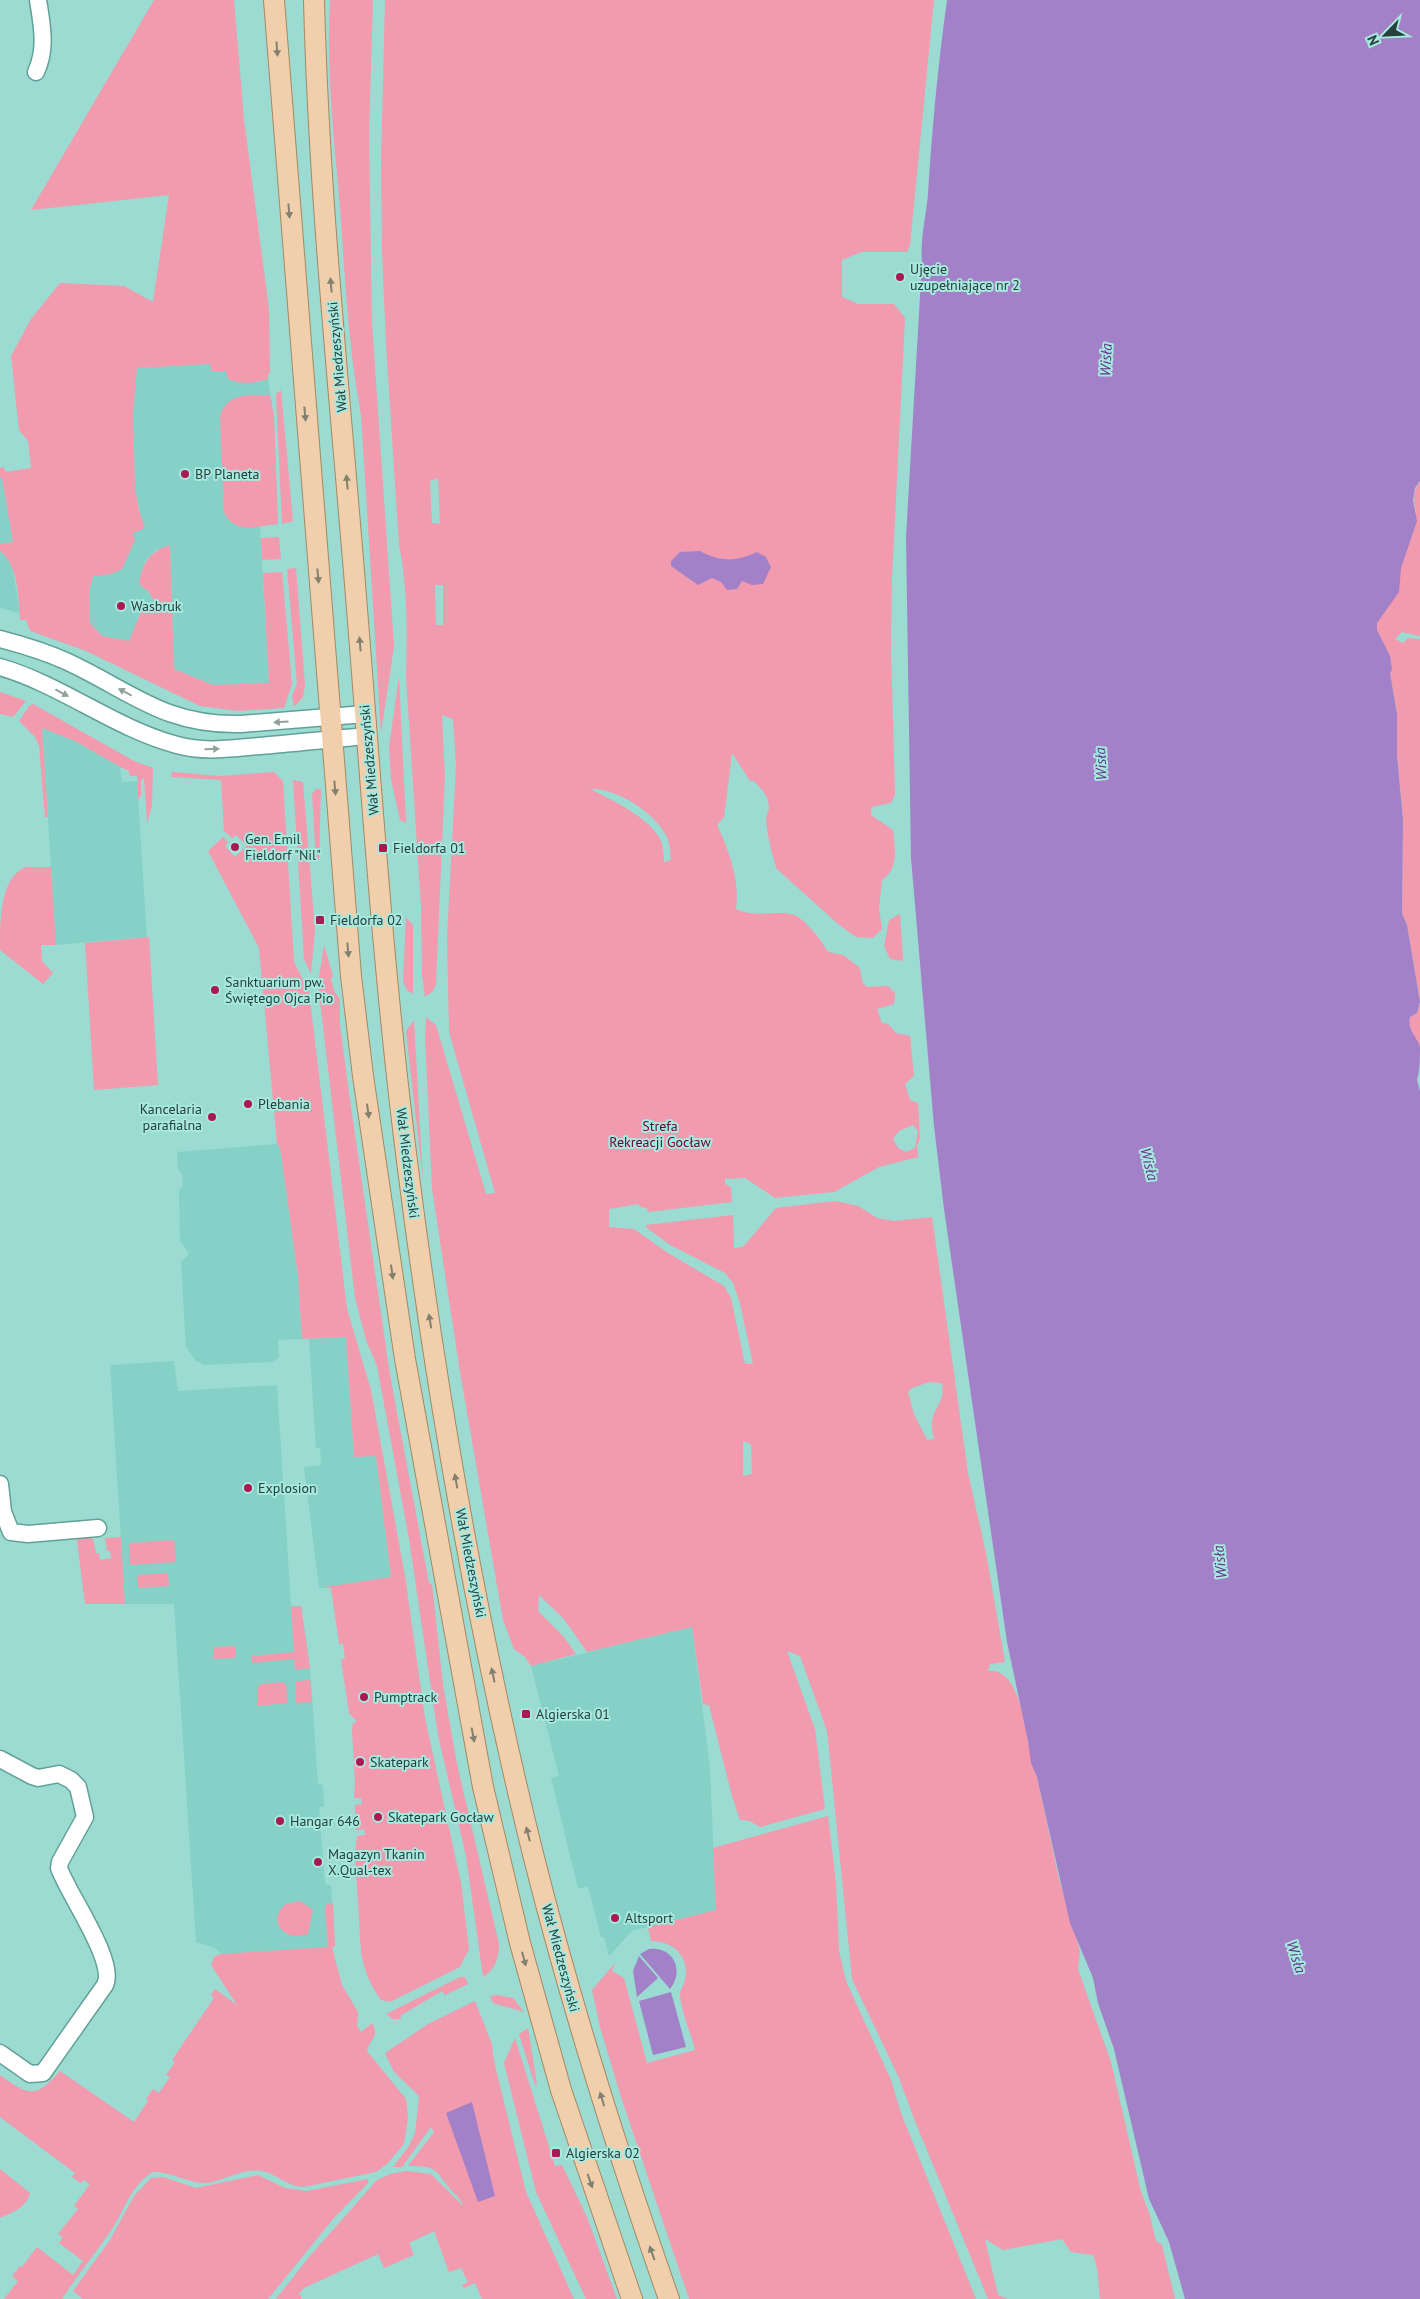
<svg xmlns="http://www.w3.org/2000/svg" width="1420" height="2299" font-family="'PT Sans',sans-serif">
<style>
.built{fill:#86d1c7}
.green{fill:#f29aae;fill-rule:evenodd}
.water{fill:#a281c8}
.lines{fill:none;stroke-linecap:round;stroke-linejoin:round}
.minor-casing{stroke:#62a199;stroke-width:19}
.major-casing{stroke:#a58861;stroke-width:22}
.minor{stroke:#fff;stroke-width:16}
.major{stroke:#f2cfac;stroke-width:20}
.oneway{fill:#82806e}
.oneway2{fill:#92a09e}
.poi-dot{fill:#aa1952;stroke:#a7e8df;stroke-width:2}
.labels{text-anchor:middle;stroke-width:4;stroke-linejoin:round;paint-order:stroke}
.poi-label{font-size:14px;fill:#26403c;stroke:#a7e8df;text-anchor:start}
.street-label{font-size:14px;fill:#26403c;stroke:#a7e8df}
.park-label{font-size:14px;fill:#6e0030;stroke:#a7e8df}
.water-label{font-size:15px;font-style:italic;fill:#61358b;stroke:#a7e8df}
</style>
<rect width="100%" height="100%" fill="#9bdbd2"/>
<path class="built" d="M210 364 226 371 260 382 268 379 274 417 278 524 260 526 269 683 213 685 174 669 170 546 156 550 145 561 141 572 144 587 157 605 156 609 145 611 138 616 135 631 129 641 102 636 90 623 89 592 93 575 111 574 141 517 135 488 133 413 137 368Z
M0 478H2L13 542 0 544Z
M0 551 6 556 12 565 20 613 0 608Z
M42 728 75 741 120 767 122 782 137 781 147 937 56 945Z
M277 1144 280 1147 298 1276 302 1339 278 1340 279 1357 274 1362 204 1365 195 1360 186 1347 181 1262 189 1254 180 1241 179 1190 183 1186 182 1174 178 1169 177 1152Z
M346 1337 354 1457 376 1455 391 1577 319 1588 304 1467 321 1465 320 1448H316L309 1339Z
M174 1361 178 1391 277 1385 291 1606H301L310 1668 318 1784H322L323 1788 324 1807H319L324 1873 326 1885H331L335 1947 221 1954 215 1948 196 1942 174 1604H125L110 1365Z
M692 1627 710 1767 716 1910 632 1931 609 1956 604 1937H601L588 1887 578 1888 551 1778 559 1776 531 1666Z"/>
<path class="green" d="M154 0H234L244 120 269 309 270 373 268 374V379C255 383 241 385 228 379L226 371H211L210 364 137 368 133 413 135 488 139 510 145 528 133 533 135 540 122 569 111 574 93 576 89 592 90 623 102 636 129 641 141 612 156 609 157 605 148 591 139 584C142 563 150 551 170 545L174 669 213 685 269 683 263 573 282 572 292 684 284 708 238 711 200 706 86 651 30 631 26 620H20C19 599 18 564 0 551V544L13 542 2 478H0V468L4 467 5 472 31 468 28 441 19 430 11 356 31 319 60 283 124 286 153 302 169 195 31 210Z
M330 0H373L369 134 372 323 394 646 381 733 361 415C348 346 345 277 340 208 334 139 326 69 330 0Z
M385 0H934L910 245 907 252H861L842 260V297L858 304H894L905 318 892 577 891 648 895 795 891 803 871 807V815L893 830C895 849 899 869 882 880L879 908 882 929 873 938 856 937 838 924 777 869C773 860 766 829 766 819 766 815 769 811 769 808 769 796 761 788 754 781H750L732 753 724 817 717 825C729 851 740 880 736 909 757 919 777 909 794 915 806 920 822 941 828 952L843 955 860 968 862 982 867 987 888 986 895 993 894 1004 877 1009 882 1023 888 1024 896 1033 910 1036 914 1076 905 1084 910 1100 918 1103 920 1139 917 1145 918 1157 879 1167 834 1192 775 1198 745 1178 725 1179V1184L731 1187 732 1202 648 1212 647 1208 640 1207 638 1204 609 1209V1227L634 1229 668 1253 724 1286 731 1298 745 1364H753L740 1303 733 1283 725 1273 670 1245 646 1227V1225L733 1215 734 1248 743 1247 776 1208 835 1201 858 1206 877 1218 894 1221 932 1217 968 1473 986 1553 1005 1662 990 1664 988 1671C992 1671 997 1671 1000 1673 1026 1686 1026 1752 1037 1777L1059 1879 1080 1951 1078 1969 1111 2062 1141 2192 1149 2212 1156 2241 1162 2245 1175 2299H1100C1098 2284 1099 2269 1093 2255L1071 2252 1062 2239 1003 2250 985 2239 998 2295 1008 2299H988L915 2121 899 2078 852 1979 827 1731 800 1656 787 1651 815 1729 825 1809 760 1827 750 1821 740 1820 732 1796 709 1705 703 1704 692 1627 587 1652 564 1619 539 1595 538 1611 564 1637 576 1654 531 1666 525 1657 514 1649 503 1620 460 1372 432 1189 425 1037 426 1017 436 1025 486 1194 495 1193 449 1032 447 938 456 765 453 719 442 715 445 775 436 984 433 991 425 997 422 975 421 907 406 677C407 633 408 588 399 545L386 345 382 251 381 161ZM438 478 440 524 432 523 430 481ZM435 585H443V625H436ZM590 789C615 787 655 812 667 837 670 844 670 852 671 860L664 862C664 855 663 844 660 839 648 816 611 800 590 789ZM913 1125 918 1131 915 1148 906 1152 898 1148 893 1139 899 1131ZM929 1382 942 1383C945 1404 934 1406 932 1422 931 1427 933 1434 934 1439L927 1440 914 1414 908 1392 912 1388ZM743 1441 751 1444 752 1474 743 1476Z
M281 390 293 521 282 524 276 394Z
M270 395 274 417 278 524C257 526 234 535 224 512L220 416C228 391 248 396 270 395Z
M1420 481V636L1402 632 1395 639 1403 643 1408 638 1420 639V1002L1407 925 1402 913 1403 819 1397 755V714L1390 673 1372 641 1368 596 1416 512C1413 499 1413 491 1420 481Z
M279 537 281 559 262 560 261 538Z
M296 568 305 686 303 697 294 707 292 696 297 684 287 569Z
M399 676 406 823 400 820 391 779 389 747Z
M0 692 26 701 13 717 0 714Z
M33 704 134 761 153 768 152 806 147 823 144 778 141 780V795L138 799 137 776H130L128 770 124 769 75 741 42 728 48 817H45L39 746 35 737 19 721 29 706Z
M172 772 221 776 274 772 283 781 294 962 309 991 347 1309 371 1390 405 1576 425 1718 461 1883 469 1949 460 1967 390 2002 381 2000C370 1985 365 1972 361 1953L355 1854 357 1836 365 1835 364 1829 356 1830 355 1805 362 1804 361 1798H354L355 1783 352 1730 353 1723 357 1722 349 1713 341 1660 345 1658 343 1644H339L331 1588H319L391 1577 376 1456 354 1457 346 1337 302 1339 298 1276 280 1147 277 1144 259 948 208 851 223 837 228 842 225 846 235 857 247 846 236 835 232 838 224 831 221 780 171 777Z
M293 780 303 782 315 930 311 974 304 959Z
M316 789H321L319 859 316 860 312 794Z
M26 867H51L56 945H41L42 961 53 973 43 984 0 950C0 919 0 877 26 867Z
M900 914 903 961 890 959 884 946 889 920Z
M406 917 413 925V994L407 990 403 981Z
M149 937 158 1085 94 1090 85 943Z
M324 945 333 976 331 979 334 991 340 999V1025L349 1093 390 1375 429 1583 432 1584 443 1685 457 1764 499 1944C499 1958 495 1970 483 1977L466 1856 438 1735 409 1539 377 1366 366 1340 355 1298 318 984Z
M1420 1003V1048L1408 1025 1410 1017 1417 1013Z
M414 1020 423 1181 406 1031Z
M88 1536 93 1539 96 1553H99L100 1560 111 1558 110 1551H107L105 1538 121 1537 125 1604H85L77 1541 80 1537Z
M174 1540 176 1562 130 1565 129 1543Z
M168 1573 169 1586 138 1588 137 1575Z
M301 1606 310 1668 295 1670 294 1659 251 1663V1656L294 1652 291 1607Z
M235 1646V1658L213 1659V1647Z
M310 1680 312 1702 296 1703V1681Z
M283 1682 286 1685 288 1703 257 1706V1688L261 1684Z
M828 1816 836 1882 839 1951 846 1981 891 2080 901 2113 976 2299H689L621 2097 600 2027 592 1990 615 1963 612 1971 624 1978 647 2063 695 2050C691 2032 681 2013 680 1994 680 1990 684 1985 685 1980 690 1956 673 1941 651 1941L648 1927 716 1910 713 1848Z
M300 1901 313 1910 308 1934C284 1943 266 1920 286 1904Z
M333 1903 335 1947H332L342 1985 358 2012 357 2026 361 2032 372 2023C380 2037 369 2040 367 2051L406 2099 408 2118 404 2144 387 2164 376 2172 303 2187C284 2185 276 2173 261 2171 241 2168 224 2182 205 2183 186 2183 171 2171 153 2172 131 2185 125 2209 112 2229 96 2253 77 2275 62 2299H4L18 2281 12 2276 20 2266 22 2267 37 2247 73 2275 83 2261 59 2243 63 2237 58 2234 78 2209 74 2206 90 2184 84 2180 81 2183 72 2177 75 2173 0 2117V2075C29 2096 35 2099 60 2071L134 2122 148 2101 146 2099 153 2089 159 2093 170 2077 166 2075 175 2062 172 2060 214 1998 211 1995 215 1989 237 2005 211 1965 214 1957 221 1954 328 1947 325 1909 326 1905Z
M460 1977H465L468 1984 445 1995 442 1991 400 2016 402 2019H393L386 2014Z
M497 1995 513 1998 524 2012 493 2003 490 1996Z
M475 2001 492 2044 494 2061 526 2192 574 2299H482L475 2283 464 2288 462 2285 468 2282 461 2268 449 2272 434 2231 409 2243 414 2255 384 2268 378 2254 304 2288 298 2295H301V2299H276L309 2257 377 2180 390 2174 407 2171 431 2174 463 2206C461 2198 456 2196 451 2190 434 2170 439 2166 408 2166L434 2132 431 2127 402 2167H393L409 2146 415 2133 419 2096 394 2072 385 2053 428 2024Z
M528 2028 537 2084 535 2085 519 2034Z
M515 2038 555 2166 562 2165 587 2217 617 2299H586L536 2192 504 2063Z
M0 2169 30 2193C26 2208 13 2212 0 2218Z
M258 2175 285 2188 307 2191 368 2179V2183L333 2219 268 2299H83L73 2291 110 2240 134 2196 151 2178 163 2177 196 2188Z"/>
<path class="water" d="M947 0H1420V481L1415 488 1413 500 1417 521 1401 568 1399 592 1377 623V630L1390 656 1392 670 1390 673 1397 714V755L1403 820 1402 913 1407 925 1420 1002 1417 1013 1410 1017C1407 1030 1416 1035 1420 1047 1420 1057 1420 1071 1417 1080L1420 1091V2299H1185L1169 2242 1149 2199 1114 2049 1098 2003 1093 1978 1070 1923 1037 1777 1031 1763 1028 1741 1007 1642 944 1209 934 1126 911 858 906 537 922 262C920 239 926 217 928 194 932 129 938 65 947 0Z
M700 551C720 562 736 562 757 552L766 557 771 567 763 584 752 585 742 581 737 589 727 590 721 582 712 578 698 585 671 566V561L680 552Z
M649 1949C673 1946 685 1970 670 1989L640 1954Z
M639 1956 658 1978 637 1997 633 1971Z
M671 1992 686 2047 653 2055 639 2001Z
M472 2102 495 2196 478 2202 446 2113Z"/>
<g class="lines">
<defs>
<path id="minor" d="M36 72C47 49 42 25 38 0
M0 639C23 645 46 652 68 662 132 692 165 726 241 724L365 714
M0 667C62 685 114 728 177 745 205 753 233 748 260 746 296 743 331 739 367 736
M0 1484 3 1512 11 1532 28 1534 98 1528
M0 1759 32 1776 38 1778 59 1774 71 1780 78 1787 85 1817 60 1862 59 1868C68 1894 117 1962 105 1985L43 2073 30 2074 0 2053"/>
<path id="major" d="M274 0 351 976 363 1076 405 1359 483 1787 520 1943 561 2090 632 2299
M314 0C319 203 341 406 357 609 372 796 384 983 408 1169 437 1398 477 1627 532 1850 570 2002 617 2151 669 2299"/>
</defs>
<use href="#minor" class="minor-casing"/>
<use href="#major" class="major-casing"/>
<use href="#minor" class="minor"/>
<use href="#major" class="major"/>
</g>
<defs><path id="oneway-solid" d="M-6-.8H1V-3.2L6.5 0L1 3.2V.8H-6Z" transform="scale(1.25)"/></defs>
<g class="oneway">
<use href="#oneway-solid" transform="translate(277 49) rotate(86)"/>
<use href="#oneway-solid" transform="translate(289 211) rotate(85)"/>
<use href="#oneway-solid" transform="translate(331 285) rotate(-95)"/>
<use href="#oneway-solid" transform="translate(305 414) rotate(85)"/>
<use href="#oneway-solid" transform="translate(347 482) rotate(-95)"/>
<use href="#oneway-solid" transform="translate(318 576) rotate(85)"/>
<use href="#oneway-solid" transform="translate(360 644) rotate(-95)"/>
<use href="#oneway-solid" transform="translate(335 788) rotate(85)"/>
<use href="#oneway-solid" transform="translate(348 950) rotate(85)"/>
<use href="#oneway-solid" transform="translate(368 1111) rotate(82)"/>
<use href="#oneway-solid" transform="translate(392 1272) rotate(82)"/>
<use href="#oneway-solid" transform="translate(430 1321) rotate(-99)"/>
<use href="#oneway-solid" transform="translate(456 1481) rotate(-100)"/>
<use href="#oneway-solid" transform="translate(493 1675) rotate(-102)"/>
<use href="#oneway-solid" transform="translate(473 1735) rotate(79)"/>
<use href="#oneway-solid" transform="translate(528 1834) rotate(-104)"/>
<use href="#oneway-solid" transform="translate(524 1959) rotate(75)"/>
<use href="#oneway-solid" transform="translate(602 2099) rotate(-107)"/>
<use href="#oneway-solid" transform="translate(590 2181) rotate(71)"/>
<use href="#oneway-solid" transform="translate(652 2253) rotate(-110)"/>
</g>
<g class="oneway2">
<use href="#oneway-solid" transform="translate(125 692) rotate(-152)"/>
<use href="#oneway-solid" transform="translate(62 693) rotate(28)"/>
<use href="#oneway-solid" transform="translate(281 722) rotate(176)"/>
<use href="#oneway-solid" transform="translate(212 749) rotate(-2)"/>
</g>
<g class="poi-dot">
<circle cx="900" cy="277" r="5"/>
<circle cx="185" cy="474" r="5"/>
<circle cx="121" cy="606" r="5"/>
<circle cx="235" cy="847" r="5"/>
<rect x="378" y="843" width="10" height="10" rx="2.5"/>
<rect x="315" y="915" width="10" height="10" rx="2.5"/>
<circle cx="215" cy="990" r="5"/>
<circle cx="248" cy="1104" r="5"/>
<circle cx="212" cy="1117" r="5"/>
<circle cx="248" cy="1488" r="5"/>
<circle cx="364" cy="1697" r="5"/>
<rect x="521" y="1709" width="10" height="10" rx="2.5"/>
<circle cx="360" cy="1762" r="5"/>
<circle cx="378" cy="1817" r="5"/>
<circle cx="280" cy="1821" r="5"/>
<circle cx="318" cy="1862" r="5"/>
<circle cx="615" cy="1918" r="5"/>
<rect x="551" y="2148" width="10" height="10" rx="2.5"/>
</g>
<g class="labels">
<g class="poi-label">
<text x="910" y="274">Ujęcie<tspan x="910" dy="16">uzupełniające nr 2</tspan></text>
<text x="195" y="479">BP Planeta</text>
<text x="131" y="611">Wasbruk</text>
<text x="245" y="844">Gen. Emil<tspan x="245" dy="16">Fieldorf "Nil"</tspan></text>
<text x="393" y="853">Fieldorfa 01</text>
<text x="330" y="925">Fieldorfa 02</text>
<text x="225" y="987">Sanktuarium pw.<tspan x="225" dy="16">Świętego Ojca Pio</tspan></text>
<text x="258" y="1109">Plebania</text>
<text x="202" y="1114" text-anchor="end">Kancelaria<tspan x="202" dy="16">parafialna</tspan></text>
<text x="258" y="1493">Explosion</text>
<text x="374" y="1702">Pumptrack</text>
<text x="536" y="1719">Algierska 01</text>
<text x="370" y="1767">Skatepark</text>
<text x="388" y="1822">Skatepark Gocław</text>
<text x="290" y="1826">Hangar 646</text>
<text x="328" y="1859">Magazyn Tkanin<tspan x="328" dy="16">X.Qual-tex</tspan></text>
<text x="625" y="1923">Altsport</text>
<text x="566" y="2158">Algierska 02</text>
</g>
<g class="street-label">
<text transform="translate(337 357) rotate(-95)" y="5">Wał Miedzeszyński</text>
<text transform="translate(369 760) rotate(-95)" y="5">Wał Miedzeszyński</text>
<text transform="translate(408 1163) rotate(83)" y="5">Wał Miedzeszyński</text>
<text transform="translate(471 1563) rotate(79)" y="5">Wał Miedzeszyński</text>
<text transform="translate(561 1958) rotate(75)" y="5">Wał Miedzeszyński</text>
</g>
<g class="park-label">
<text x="660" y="1131">Strefa<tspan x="660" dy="16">Rekreacji Gocław</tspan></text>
</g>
<g class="water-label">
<text transform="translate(1106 360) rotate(-87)" y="5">Wisła</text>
<text transform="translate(1101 764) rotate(-93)" y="5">Wisła</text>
<text transform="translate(1149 1164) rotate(76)" y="5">Wisła</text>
<text transform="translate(1220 1562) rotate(-96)" y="5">Wisła</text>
<text transform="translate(1296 1957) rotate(72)" y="5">Wisła</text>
</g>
</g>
<g transform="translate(1385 35) rotate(246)" stroke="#a7e8df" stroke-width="4" paint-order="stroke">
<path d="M0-4L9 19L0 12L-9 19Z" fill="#26403c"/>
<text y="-8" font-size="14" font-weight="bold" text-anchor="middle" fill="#26403c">N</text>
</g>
</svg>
